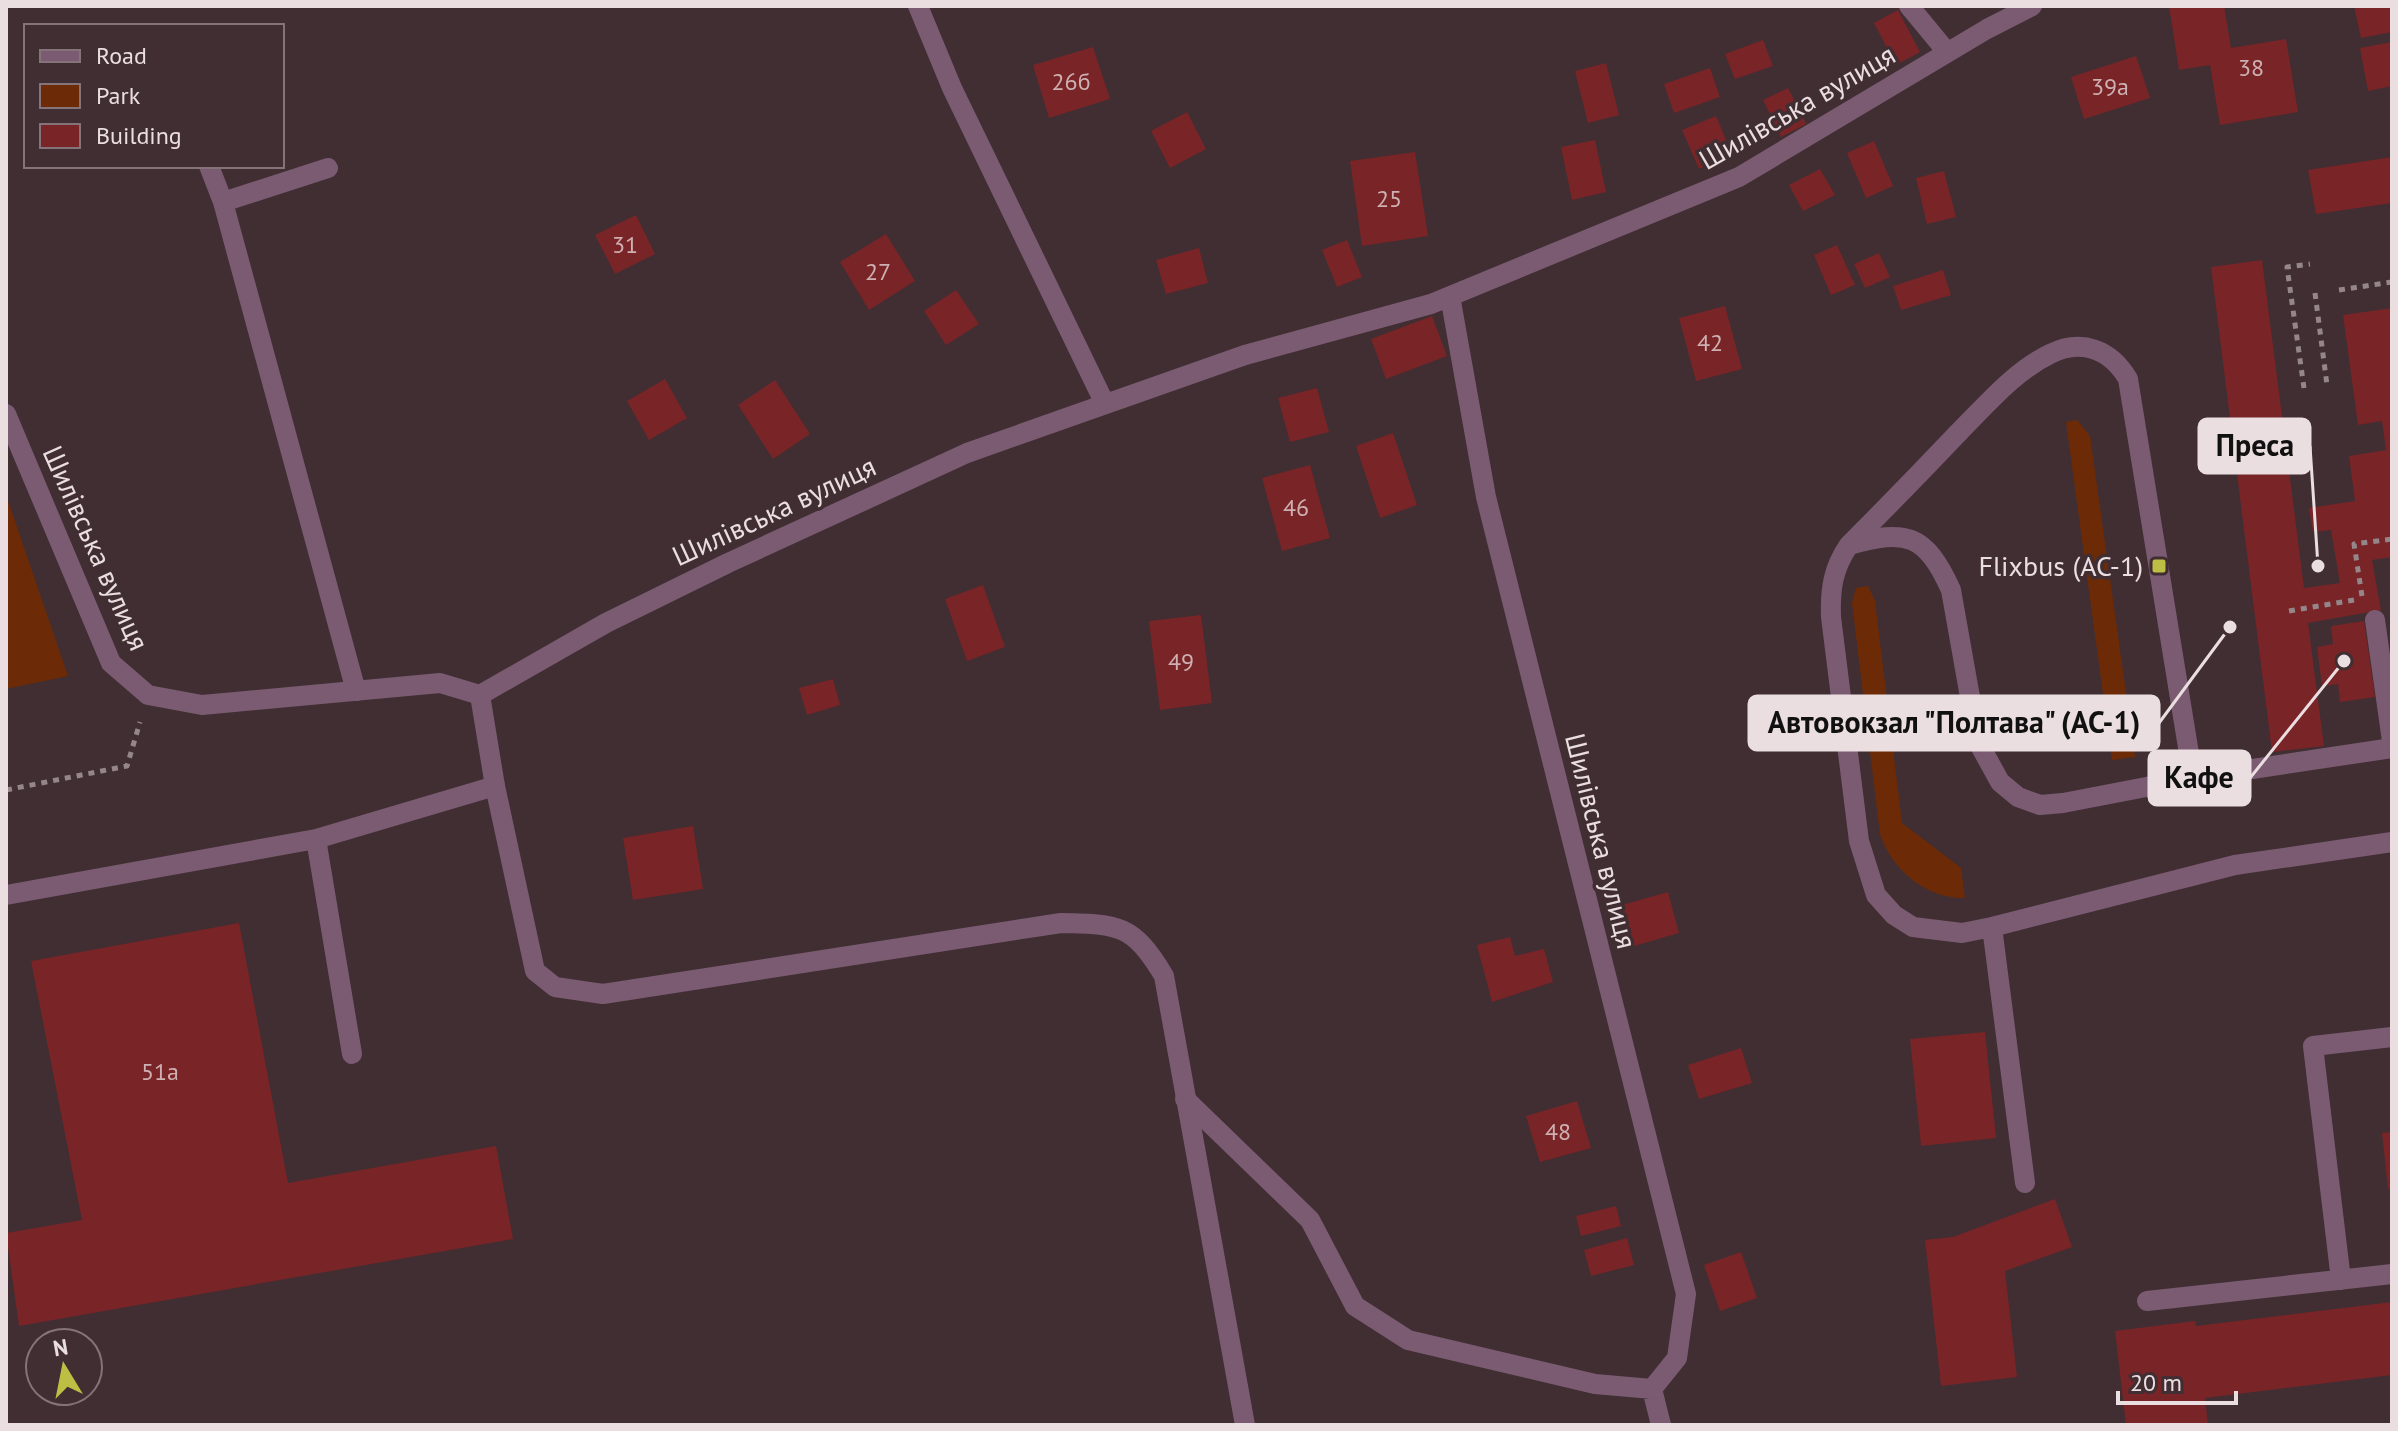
<svg xmlns="http://www.w3.org/2000/svg" width="2398" height="1431" font-family="'PT Sans',sans-serif">
<style>
.green{fill:#6c2b06}
.building{fill:#792427}
.lines{fill:none;stroke-linecap:round;stroke-linejoin:round}
.path{stroke:#95868a;stroke-width:5;stroke-dasharray:6 6;stroke-linecap:butt}
.service{stroke:#7b5b71;stroke-width:20}
.minor{stroke:#7b5b71;stroke-width:20}
.poi-dot{fill:#bcbf43;stroke:#402e33;stroke-width:3}
.labels{text-anchor:middle;stroke-width:7;stroke-linejoin:round;paint-order:stroke}
.number-label{font-size:24px;fill:#ceb0b2}
.street-label{font-size:28px;fill:#eadee1;stroke:#402e33}
.poi-label{font-size:28px;fill:#eadee1;stroke:#402e33;text-anchor:end}
.leader{fill:none;stroke:#eadee1;stroke-width:3}
.callout-dot{fill:#eadee1;stroke:#402e33;stroke-width:3}
.callout{fill:#eadee1;stroke:#eadee1;stroke-width:3}
.callout-label{font-size:30px;text-anchor:middle;font-weight:bold;fill:#111}
</style>
<rect width="100%" height="100%" fill="#402e33"/>
<path class="green" d="M2077 420 2090 436 2135 757 2112 760 2066 422Z
M6 495 68 676 6 689Z
M1868 586 1875 601 1902 823 1961 868 1965 898C1926 899 1892 870 1880 834L1852 603 1856 588Z"/>
<path class="building" d="M2169 6H2224L2231 48 2286 39 2298 112 2220 125 2210 65 2179 70Z
M2354 6H2392V32L2361 38Z
M1898 10 1920 52 1896 65 1874 23Z
M1763 40 1773 66 1735 79 1725 54Z
M2392 42V86L2368 91 2360 48Z
M1093 47 1110 99 1049 118 1033 65Z
M2136 56 2150 98 2084 119 2071 77Z
M1606 63 1619 115 1588 123 1575 71Z
M1710 68 1720 97 1674 113 1664 84Z
M1788 88 1806 124 1781 137 1763 100Z
M1187 112 1206 149 1170 168 1151 131Z
M1716 116 1732 154 1699 169 1682 130Z
M1595 140 1606 192 1572 200 1561 147Z
M1874 141 1893 186 1866 198 1847 153Z
M1415 152 1428 236 1362 246 1350 161Z
M2392 157V203L2316 214 2308 170Z
M1820 169 1835 195 1803 211 1789 185Z
M1944 171 1956 217 1927 224 1916 178Z
M636 215 655 254 615 274 595 235Z
M886 234 915 281 869 310 840 262Z
M1347 240 1362 277 1337 287 1322 250Z
M1837 245 1855 285 1831 295 1814 255Z
M1199 248 1208 283 1166 294 1156 260Z
M1879 253 1890 277 1865 288 1854 264Z
M2262 260 2304 588 2340 583 2331 530 2313 532 2309 508 2355 501 2349 456 2386 450 2382 421 2358 425 2343 315 2392 308V557L2372 560 2381 610 2308 623 2324 746 2272 752 2211 267Z
M1943 270 1951 295 1901 310 1893 286Z
M956 290 979 324 946 345 924 311Z
M1725 306 1742 369 1696 381 1679 318Z
M1432 316 1447 356 1386 379 1371 339Z
M665 379 687 418 649 440 627 401Z
M775 380 810 434 773 459 738 405Z
M1317 388 1329 432 1290 442 1278 398Z
M1393 433 1417 505 1380 518 1356 446Z
M1310 465 1330 538 1282 551 1262 478Z
M983 585 1005 647 967 661 945 599Z
M1201 615 1212 703 1160 710 1149 621Z
M2364 621 2375 697 2340 702 2338 684 2322 686 2317 647 2333 644 2331 626Z
M833 679 840 705 807 715 799 688Z
M693 826 703 889 633 900 623 838Z
M1668 892 1679 933 1634 946 1622 905Z
M239 923 288 1183 496 1146 513 1239 19 1326 6 1233 82 1220 31 961Z
M1510 937 1515 956 1544 949 1553 982 1492 1002 1477 945Z
M1985 1032 1996 1138 1921 1146 1910 1039Z
M1741 1048 1752 1083 1699 1099 1688 1065Z
M1577 1101 1591 1148 1540 1162 1526 1116Z
M2392 1132V1189H2388L2382 1133Z
M2055 1199 2072 1247 2005 1271 2017 1377 1941 1386 1925 1240 1953 1237Z
M1616 1206 1621 1226 1581 1236 1576 1216Z
M1627 1238 1634 1265 1591 1276 1584 1250Z
M1741 1252 1757 1298 1720 1311 1704 1265Z
M2392 1302V1375L2205 1398 2208 1425H2126L2115 1331 2195 1321 2196 1326Z"/>
<g class="lines">
<path class="path" d="M2339 290 2392 282
M2315 293 2327 385
M2304 388 2287 267 2310 264
M2362 596 2354 544 2392 539
M2289 611 2354 600
M6 790 127 766 140 722"/>
<path class="service" d="M1909 6 1947 52
M209 166 223 202 356 691
M223 202 328 168
M1849 545C1906 529 1925 533 1951 590L1978 742 2000 782 2018 797 2040 805 2063 803 2193 778 2392 748
M2375 620 2392 741
M2193 778 2128 379C2111 350 2082 338 2050 354 2015 371 1988 403 1961 430 1924 469 1887 507 1849 545 1833 568 1830 589 1831 617L1859 841 1876 895 1894 915 1913 927 1962 933 1992 927 2235 865 2392 842
M6 895 316 839
M1992 927 2025 1183
M352 1054 316 839 495 786
M1185 1099 1310 1220 1355 1306 1408 1340 1595 1384 1652 1389 1661 1425
M2341 1280 2313 1046 2392 1037
M2147 1301 2392 1274"/>
<path class="minor" d="M918 6 952 88 1105 404
M1450 296 1486 497 1686 1294 1677 1358 1652 1389
M6 414 111 663 148 695 202 705 440 683 480 695 495 786 535 971 555 987 603 994 1061 923C1118 924 1133 924 1164 976L1245 1425
M480 695 606 623 728 563 967 453 1245 355 1431 304 1739 177 1987 29 2032 6"/>
</g>
<rect class="poi-dot" x="2151" y="558" width="16" height="16" rx="4"/>
<g class="labels">
<g class="number-label">
<text x="2251" y="76">38</text>
<text x="1071" y="90">26б</text>
<text x="2110" y="95">39а</text>
<text x="1389" y="207">25</text>
<text x="625" y="253">31</text>
<text x="878" y="280">27</text>
<text x="1710" y="351">42</text>
<text x="1296" y="516">46</text>
<text x="1181" y="670">49</text>
<text x="160" y="1080">51а</text>
<text x="1558" y="1140">48</text>
</g>
<g class="street-label">
<text transform="translate(1797 107) rotate(-30)" y="10">Шилівська вулиця</text>
<text transform="translate(774 511) rotate(-25)" y="10">Шилівська вулиця</text>
<text transform="translate(96 548) rotate(66)" y="10">Шилівська вулиця</text>
<text transform="translate(1601 841) rotate(76)" y="10">Шилівська вулиця</text>
</g>
<g class="poi-label">
<text x="2143" y="576">Flixbus (АС-1)</text>
</g>
</g>
<path class="leader" d="M2318 566L2310 446M2230 627L2159 723M2344 661L2250 778"/>
<g class="callout-dot">
<circle cx="2318" cy="566" r="8"/>
<circle cx="2230" cy="627" r="8"/>
<circle cx="2344" cy="661" r="8"/>
</g>
<g class="callout">
<rect x="2199" y="419" width="111" height="54" rx="8"/>
<rect x="1749" y="696" width="410" height="54" rx="8"/>
<rect x="2149" y="751" width="101" height="54" rx="8"/>
</g>
<g class="callout-label">
<text x="2255" y="456">Преса</text>
<text x="1954" y="733">Автовокзал "Полтава" (АС-1)</text>
<text x="2199" y="788">Кафе</text>
</g>
<rect width="2398" height="1431" fill="none" stroke="#eadee1" stroke-width="16"/>
<rect x="24" y="24" width="260" height="144" fill="#402e33" stroke="#847479" stroke-width="2"/>
<rect x="40" y="50" width="40" height="12" fill="#7b5b71" stroke="#847479" stroke-width="2"/>
<text x="96" y="64" font-size="24" fill="#eadee1">Road</text>
<rect x="40" y="84" width="40" height="24" fill="#6c2b06" stroke="#847479" stroke-width="2"/>
<text x="96" y="104" font-size="24" fill="#eadee1">Park</text>
<rect x="40" y="124" width="40" height="24" fill="#792427" stroke="#847479" stroke-width="2"/>
<text x="96" y="144" font-size="24" fill="#eadee1">Building</text>
<g transform="translate(64 1367) rotate(350)"><circle r="38" fill="#402e33" stroke="#847479" stroke-width="2"/>
<path d="M0-6L14 30L0 20L-14 30Z" fill="#bcbf43"/>
<text y="-12" font-size="22" font-weight="bold" text-anchor="middle" fill="#eadee1">N</text>
</g>
<path d="M2118 1391v12h118v-12" fill="none" stroke="#eadee1" stroke-width="4"/>
<text x="2130" y="1391" font-size="24" fill="#eadee1" stroke="#402e33" stroke-width="6" paint-order="stroke">20 m</text>
</svg>
